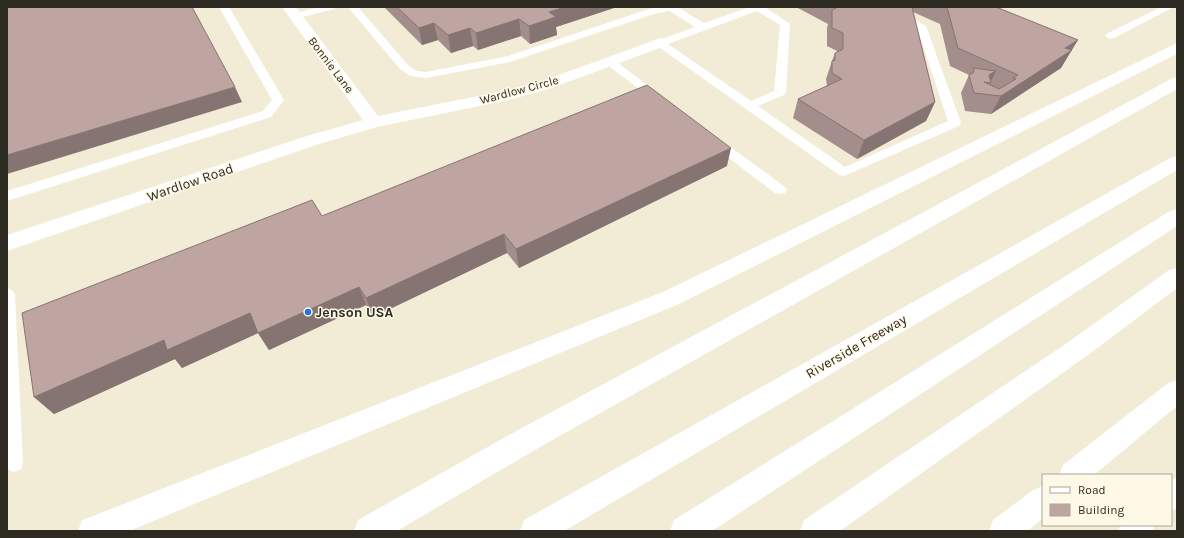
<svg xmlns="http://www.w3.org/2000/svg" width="1184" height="538" font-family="Karla,sans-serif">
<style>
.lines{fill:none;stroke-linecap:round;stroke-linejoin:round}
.service{fill:#fff;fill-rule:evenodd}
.minor{fill:#fff;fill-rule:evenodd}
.motorway{fill:#fff;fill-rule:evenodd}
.wall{fill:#a38e8b}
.shaded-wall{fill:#857471}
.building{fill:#bea5a2;stroke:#857471}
.poi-dot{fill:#2474df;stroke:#fef9e7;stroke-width:1.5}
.labels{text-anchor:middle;stroke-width:3;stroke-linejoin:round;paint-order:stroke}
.far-street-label{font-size:12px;fill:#2d2a22;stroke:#fef9e7}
.street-label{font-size:14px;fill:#2d2a22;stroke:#fef9e7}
.poi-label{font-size:14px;font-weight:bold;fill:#2d2a22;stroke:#fef9e7;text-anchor:start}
</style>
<rect width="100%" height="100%" fill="#f2ecd6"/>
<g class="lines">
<path class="service" d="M219 7H229L284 100 271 117 7 201V191L263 111 272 100Z
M319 7H336L334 9 295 19 290 16 292 14Z
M348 7H358L408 65 417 71 426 72 508 56 649 9 658 7H680L679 8 704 23 750 7H765L790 24 786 93 784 95 758 106 845 167 948 121 917 28 878 7H891L926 26 961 123 959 126 844 176 839 175 656 45 655 43 656 41 695 27 670 11 654 14 510 62 426 78 410 76 400 69ZM757 11 780 25 774 91 751 101 668 44Z
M1161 7H1174L1114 38 1110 39 1105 36 1106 34Z
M610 59 614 60 663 97 665 99 663 101H655L606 64 605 62 606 60Z
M713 136 717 137 785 187 787 190 785 193 780 194 775 193 709 143 707 140 709 137Z
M7 288 12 290 15 294 23 463 21 469 14 472 7 469Z"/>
<path class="minor" d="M282 7H296L378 116 503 91 537 83 655 40 660 38 665 40 668 43 665 46 549 89 504 101 377 127 319 144 7 251V235L307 136 363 120Z"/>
<path class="motorway" d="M1177 43V54L679 304 129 531H78L82 520 93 516 663 292Z
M1177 77V89L540 447 397 531H354L358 520 520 429 1171 79Z
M1177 156V170L564 531H520L524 520 1170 158Z
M1177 209V226L712 531H670L674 520 1170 211Z
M1177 268V288L1088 355 840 531H800L804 520 1070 341 1169 270Z
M1177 380V406L1094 475H1059L1063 465 1168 383Z
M1177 477V508L1171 510V480Z
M1043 486V518L1028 531H989L993 520 1033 490Z
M1121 525H1155L1152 531H1118Z"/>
</g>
<path class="wall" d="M384 7H617L556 27 557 35 530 44 521 36 478 50 473 46 451 53 438 40 422 45Z
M796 7H996L1071 50 1061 68 991 114 965 111 961 93 969 75 950 66 940 24 913 12 935 102 926 121 857 159 793 118 798 99 827 86 826 79 832 61 835 53 837 52V51L827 46V28L828 24Z
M727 166 519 268 507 253 373 317 366 305 269 350 258 333 182 368 175 359 54 414 34 397 322 216Z"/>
<path class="shaded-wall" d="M565 7H617L556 27 557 35 530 44 529 26 549 12Z
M519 19 521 36 478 50 476 33Z
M434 23 438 40 422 45 419 28Z
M470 28 473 46 451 53 448 35Z
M1078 40 1061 68 991 114 1001 96 1065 48Z
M996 71 990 83 989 75Z
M235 87 242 102 7 174V155Z
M935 102 926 121 857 159 864 140Z
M731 148 727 166 519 268 516 249Z
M504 234 507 253 373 317 366 298Z
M359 287 366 305 269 350 258 333 182 368 175 359 54 414 34 397 164 340 250 313Z"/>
<path class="building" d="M7 7H192L235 87 7 155Z
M397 7H565L549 12 556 17 529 26 519 19 476 33 470 28 448 35 434 23 419 28Z
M833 7H912L935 102 864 140 798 99 842 79 832 73V61L835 60V53L843 49V33L832 28V10L836 8Z
M947 7H996L1078 40 1065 48 1072 50 1001 96 974 93 969 75 974 72 973 68 996 71 989 75 991 83 984 82 999 89 1016 79 1013 78 1018 75 958 48Z
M647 85 731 148 516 249 504 234 366 298 359 287 258 333 250 313 167 350 164 340 34 397 22 313 312 200 322 216Z"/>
<circle class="poi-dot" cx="308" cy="312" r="4"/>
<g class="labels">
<g class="far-street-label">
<text transform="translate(331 65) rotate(53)" y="4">Bonnie Lane</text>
<text transform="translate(519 90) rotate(-15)" y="4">Wardlow Circle</text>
</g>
<g class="street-label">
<text transform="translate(190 182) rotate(-19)" y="5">Wardlow Road</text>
<text transform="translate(856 346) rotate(-30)" y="5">Riverside Freeway</text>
</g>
<g class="poi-label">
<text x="316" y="317">Jenson USA</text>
</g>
</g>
<rect width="1184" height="538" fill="none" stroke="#2d2a22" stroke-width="16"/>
<rect x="1042" y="474" width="130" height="52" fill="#fef9e7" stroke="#aaa698"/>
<rect x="1050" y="487" width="20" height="6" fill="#ffffff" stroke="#aaa698"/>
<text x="1078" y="494" font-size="12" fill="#2d2a22">Road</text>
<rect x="1050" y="504" width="20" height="12" fill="#bea5a2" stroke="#aaa698"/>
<text x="1078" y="514" font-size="12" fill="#2d2a22">Building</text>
</svg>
